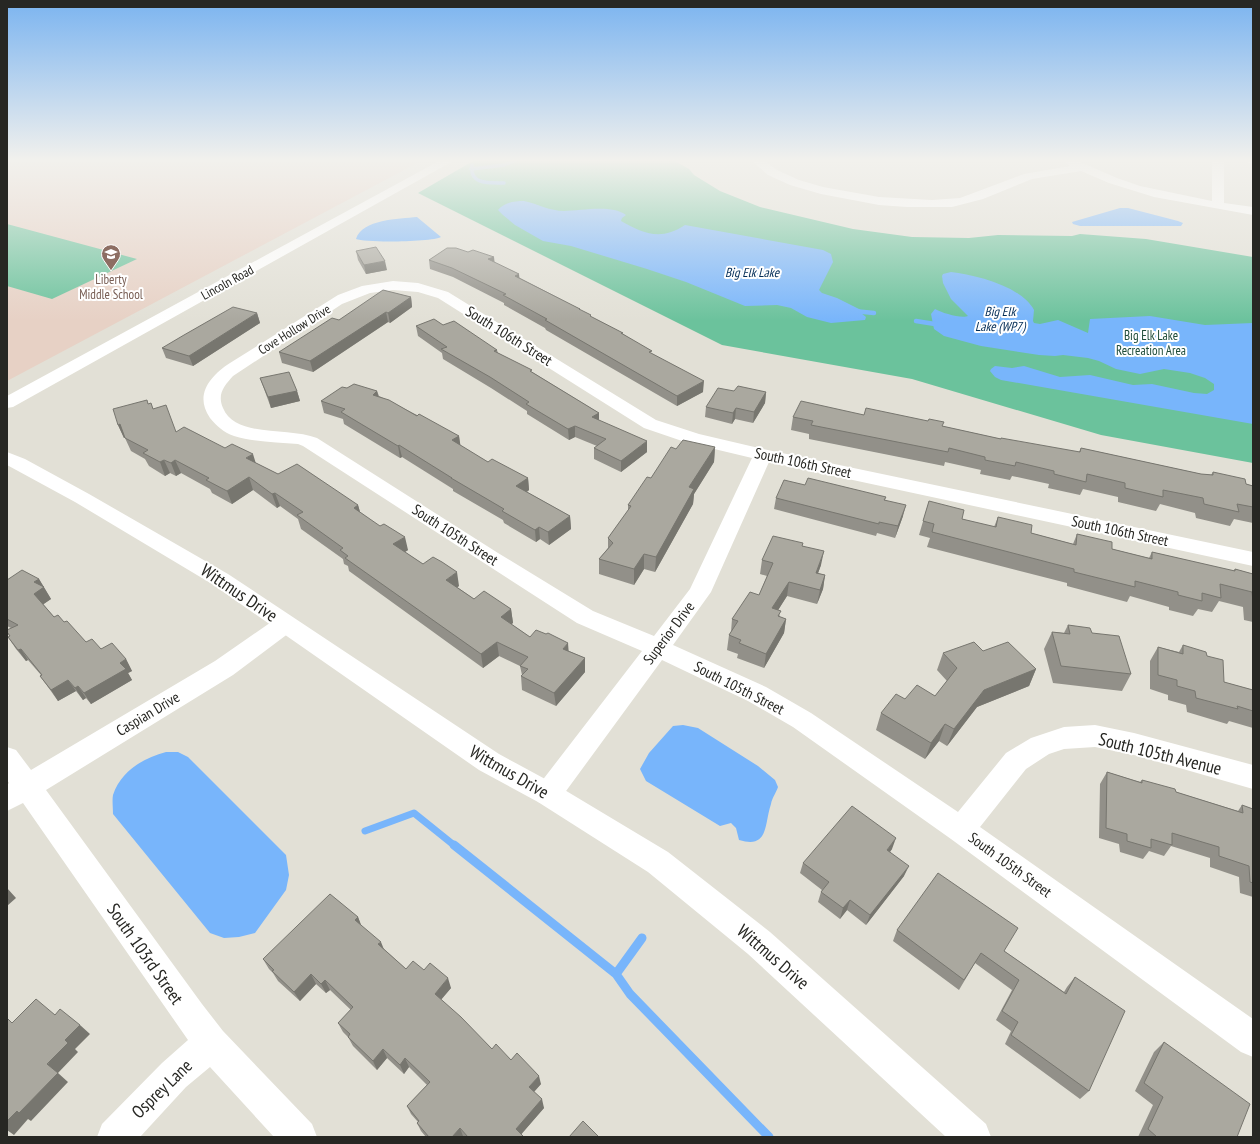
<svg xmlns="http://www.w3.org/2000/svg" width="1260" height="1144" font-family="'PT Sans Narrow',sans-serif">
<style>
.education{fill:#e7d1c5}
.green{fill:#6bc29c}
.water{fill:#78b5fb}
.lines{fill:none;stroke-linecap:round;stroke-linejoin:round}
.stream-far3{stroke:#78b5fb;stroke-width:3.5}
.stream-far2{stroke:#78b5fb;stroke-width:4.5}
.stream-far1{stroke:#78b5fb;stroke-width:7}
.stream{stroke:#78b5fb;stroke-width:9}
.minor{fill:#fff;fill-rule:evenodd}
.tertiary{fill:#fff;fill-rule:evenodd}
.wall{fill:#929089}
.shaded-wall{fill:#77766f}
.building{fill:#aaa89f;stroke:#77766f}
.labels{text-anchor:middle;stroke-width:4;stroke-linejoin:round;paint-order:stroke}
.far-water-label{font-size:13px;font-style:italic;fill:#002b55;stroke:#fff}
.far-education-label{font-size:13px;fill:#785e54;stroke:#fff}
.far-street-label{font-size:13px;fill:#272723;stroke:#fff}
.far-park-label{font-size:13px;fill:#1f4c39;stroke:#fff}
.street-label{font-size:15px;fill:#272723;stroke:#fff}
.near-street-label{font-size:18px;fill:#272723;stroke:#fff}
</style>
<rect width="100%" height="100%" fill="#e2e0d6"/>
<path class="education" d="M7 161H421L7 381Z"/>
<path class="green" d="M473 161H675L689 169 694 175 720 191 760 207 853 229 912 237 969 238 998 235 1072 236 1080 234 1146 239 1253 257V463L1101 435 912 379 722 345 418 193Z
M7 224 137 259 52 299 7 286Z"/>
<path class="water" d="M524 201C538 204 550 211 564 211 581 211 611 204 626 215L622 218 621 221C644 234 661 241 685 225L823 250 831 254 833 262 819 290 822 293 837 298 861 310V313L866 317 865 320 831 323 807 317 791 308 777 305 745 306 686 282 647 269 571 246 543 241 515 225 503 215 498 210C505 202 515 201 524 201Z
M1120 208H1128L1178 221 1183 223 1181 226H1080L1073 224 1072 222Z
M417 217 441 237C433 242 365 243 356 239 362 219 399 219 417 217Z
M951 272C976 275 1021 286 1034 310L1033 321 1034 323 1040 324 1058 320 1088 333 1090 319 1150 316 1205 325 1253 323V424L1001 380 995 377 990 371 991 369 995 366 1012 368 1024 366 1060 377 1090 375 1133 385 1152 384 1194 393 1207 394 1214 390V384L1205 378 1190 373 1164 369 1140 374 1116 369 1099 361 1088 358 1063 355 1055 356 1039 355 981 346 944 336 934 329 931 314 935 309C942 313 962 319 968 316L951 299 943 283 942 276 943 274Z
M683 725 698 728 758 766 775 780 778 787C776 793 772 798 771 804 764 825 769 849 739 840L736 828 731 823 720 826 646 781 640 769 649 753 673 726Z
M166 752H178L188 757 286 855 289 875 286 890 255 933 239 937 224 938 210 933 113 814C113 808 112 800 113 795 121 771 143 758 166 752Z"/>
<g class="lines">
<path class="stream-far3" d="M472 165C469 185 489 183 504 183
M471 169 504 165 514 161"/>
<path class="stream-far2" d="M854 311 874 313
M916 321 941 325"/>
<path class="stream-far1" d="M365 831 414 813 455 846"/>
<path class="stream" d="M454 845 616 974
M642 938 616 974 630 994 769 1137"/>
<path class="minor" d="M752 161H765L777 170 799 180 823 187 879 197 932 200 960 198 1024 174 1070 166 1064 161H1078L1117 178 1140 186 1212 201V161H1224V203L1253 207V215L1154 197 1109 183 1081 171 1032 179 983 199 952 207H907L879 205 821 194 790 185 768 175Z
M1246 161H1253V165Z
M393 281 418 283 448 292 656 420 699 434 763 449 1253 552V566L769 462 711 592 673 645 766 687 811 713 958 812 1006 753 1031 738 1064 727 1095 725 1134 733 1253 765V789L1134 755 1095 747 1064 749 1049 754 1026 769 980 827 1253 1019V1057L1241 1052 951 839 793 727 748 701 662 660 558 802 548 806 538 802 534 794 538 786 642 651 577 623 303 446 298 444C277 442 254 442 234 436 223 432 217 426 210 418 194 395 210 376 230 363L338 295 362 286ZM393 290 418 292 438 298 644 428 685 442 752 458 690 589 654 636 593 611 498 553 317 438C289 427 235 438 223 408 217 394 224 386 233 376L342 304 370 293Z
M285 616 293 618 297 624 293 630 233 675 46 790 202 1004 223 1031 312 1124 317 1137H274L210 1067 186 1087 140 1137H97L102 1124 162 1063 188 1040 23 803 7 811V785L9 783 7 780V747L16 750 31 770 215 661 277 618Z"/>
<path class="tertiary" d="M439 161H453L13 407 7 408V396Z
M7 452 25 459 89 494 228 574 499 754 558 786 668 852 770 932 986 1124 991 1137H946L748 954 648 872 538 802 479 770 212 584 75 502 7 465Z"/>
</g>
<path class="wall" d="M356 251 387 270 366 274 358 260Z
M494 257V262L520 278 580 309V310L591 317 623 334 652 354 703 392 677 406 546 330 545 328 504 305V303L453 277 430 269 429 260Z
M411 297 412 307 390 323 388 322 313 372 282 363 279 352 339 320Z
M257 313 260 323 193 366 166 358 162 348Z
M443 325 497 350 498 353 532 372 599 413V420L647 452 621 472 594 459V448L597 446 575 437 569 440 527 414V411L491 388 443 359 442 353 418 336 416 326Z
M260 378 297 391 300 401 271 408Z
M347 388 377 391 379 396 459 436 460 446 488 462 528 478 529 490 527 492 570 516 571 529 549 545 540 539 536 542 504 523 503 520 453 491V489L402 457 400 458 344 424 343 419 324 413 321 401Z
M734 391 766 392 765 403 753 423 735 419 732 424 705 417 706 407Z
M148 404 176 432 256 463 278 474 358 505 360 512 408 550 405 552 423 564 459 586 457 587 474 599 511 609 513 623 511 624 530 637 569 651 585 658V672L556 706 522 690 521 676 522 675 520 666 499 656 483 668 349 571 348 566 344 564 343 559 301 529 298 519 280 506 277 508 253 490 232 504 212 493 210 489 181 473 176 476 170 473 165 476 149 466 145 459 131 451 125 438H124L118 425Z
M864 415 942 426 1001 439 1079 452 1081 448 1201 474 1211 475 1213 472 1246 484 1253 486V523L1234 519 1230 526 1196 518 1195 513 1160 504 1156 511 1118 502V497L1083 489 1080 495 1048 488 1049 484 1012 476 1010 480 980 474 981 470 945 462 944 466 809 439V434L791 430 793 417Z
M715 447 714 462 694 494 693 504 655 572 644 569 634 585 599 574V559L608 548V538L628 511V505L651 478 676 449Z
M805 485 886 497 885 500 903 516 895 538 877 533 876 536 774 509 776 498Z
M929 501 962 519 994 527 998 517 1031 533 1073 544 1077 534 1112 549 1149 558 1152 552 1233 571 1235 569 1253 574V622L1244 620 1243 607 1219 601 1212 612 1198 609 1193 616 1169 610V607L1130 596 1127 602 1067 586V583L927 547 930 538 919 535Z
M803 546 821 565 818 573 825 575 823 589 817 604 787 596 778 610 780 617 786 619 784 633 764 668 737 658 738 654 727 650 729 635 731 632 732 619 759 595 767 576 760 574 762 560Z
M39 579 51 599 43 604 54 617 64 622 86 642 126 659 132 671 128 673 132 680 91 704 86 698 83 700 76 691 58 701 48 687 40 676 41 675 28 660 26 661 16 649 8 637H10L7 632 11 628 7 626V580Z
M1068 625 1131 674 1122 691 1053 683 1044 649 1052 632 1064 633Z
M1183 645 1207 656 1224 682 1253 690V728L1229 721 1227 724 1187 712 1186 705 1168 700V695L1150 689V661L1158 647 1179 652Z
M983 651 1036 669 1029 686 977 707 947 746 939 741 925 759 876 730 881 713 905 699 935 696 947 681 937 670 943 653Z
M1107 772 1140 782 1142 780 1176 792 1238 811 1242 805 1253 809V897L1240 893 1239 877 1210 867V858L1171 846 1164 856 1149 851 1143 859 1120 852 1119 844 1099 838 1100 784Z
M892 849 890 852 904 876 866 925 847 910 840 919 818 902 821 892 822 890 800 873 803 863Z
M358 917 361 926 384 949 406 969 424 970 451 988 441 1000 492 1049 511 1060 541 1084 534 1092 544 1108 521 1134 524 1137H464L463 1136V1137H426L421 1131 417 1123 418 1122 411 1114 407 1106 427 1085 409 1067 404 1074 387 1058 377 1070 353 1046 348 1037 343 1032 338 1023 351 1010 330 990 326 993 316 984 300 1001 278 981 273 973 269 969 263 959Z
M897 930 1004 951 1064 992 1067 987 1075 977 1089 1091 1080 1099 1005 1044 1011 1031 996 1020 1012 990 975 963 959 990 893 941Z
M1164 1042 1237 1137H1138L1153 1105 1135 1091 1154 1052Z"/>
<path class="shaded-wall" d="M494 257 495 266 488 259Z
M385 261 387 270 366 274 364 265Z
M519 274 520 284 515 276Z
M411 297 412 307 390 323 388 313Z
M386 312 388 322 313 372 310 361Z
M257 313 260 323 193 366 189 356Z
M704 381 703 392 677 406V396Z
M297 391 300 401 271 408 268 397Z
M377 391 380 403 373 395Z
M766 392 765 403 753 423 754 412Z
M736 408 735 419 732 424 733 413Z
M599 413V424L592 417Z
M120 424 126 437 124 438 118 425Z
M575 426V437L569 440 568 429Z
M459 436 461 449 452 440Z
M647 441V452L621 472V461Z
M399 445 402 457 400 458 398 446Z
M715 447 714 462 694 494 693 504 655 572 656 557 689 487Z
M253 454 257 467 246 458Z
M164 460 170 473 165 476 160 462Z
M175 460 181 473 176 476 171 463Z
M249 477 253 490 232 504 227 491Z
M528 478 529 490 517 498 516 486Z
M275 493 280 506 277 508 272 494Z
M358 505 362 519 354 508Z
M906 505 903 516 895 538 898 526Z
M570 516 571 529 549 545 548 532Z
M539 527 540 539 536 542 535 530Z
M405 537 408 550 397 557 393 544Z
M824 551 821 565 813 587 816 573Z
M644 554V569L634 585V569Z
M457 572 459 586 449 593 446 580Z
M825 575 823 589 817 604 820 590Z
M39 579 51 599 41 606 34 594V582Z
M789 582 787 596 770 623 772 608Z
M511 609 513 623 503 630 501 617Z
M786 619 784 633 764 668 766 654Z
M497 642 499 656 483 668 481 654Z
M568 643 569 656 563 649Z
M21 649 28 660 26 661 18 650Z
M585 658V672L556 706 554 693Z
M126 659 132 671 128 673 132 680 91 704 84 693 120 663Z
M1036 669 1029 686 977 707 947 746 954 729 984 690Z
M68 680 76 691 58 701 51 690Z
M78 686 86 698 83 700 75 688Z
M945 724 939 741 925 759 931 743Z
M896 838 892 849 883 861 887 850Z
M909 866 904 876 866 925 870 915Z
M7 888 16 898 7 906Z
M850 900 847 910 840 919 843 908Z
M358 917 362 927 355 920Z
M381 942 385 952 378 944Z
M311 974 316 984 300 1001 294 992Z
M448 978 451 988 438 1003 435 994Z
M325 980 330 990 326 993 321 984Z
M80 1025 90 1034 75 1049 78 1052 58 1073 68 1082 31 1121 28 1119 14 1135 7 1130V1121L65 1040Z
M383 1049 387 1058 377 1070 373 1061Z
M405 1058 409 1067 404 1074 400 1065Z
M539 1076 541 1084 531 1095 529 1087Z
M542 1099 544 1108 519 1137 516 1129Z
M460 1128 463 1136V1137H452Z"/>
<path class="building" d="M376 247 385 261 364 265 356 251Z
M447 248H456L468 252 473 250 494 257 488 259 519 274 515 276 580 309H579L591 315 590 316 623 333H621L652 351 649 352 704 381 677 396 545 320 547 319 503 295 506 294 452 268 429 260Z
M383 290 411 297 388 313 386 312 310 361 279 352 332 318 339 320Z
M233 307 257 313 189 356 162 348 184 335Z
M434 319 443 325 454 321 497 350 494 351 532 370 530 371 599 413 592 417 647 441 621 461 594 448 606 439 575 426 568 429 526 404 529 402 490 377 441 349 447 347 416 326Z
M289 372 297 391 268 397 260 378Z
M354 384 377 391 373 395 389 400 417 416 419 414 459 436 452 440 488 462 492 459 528 478 516 486 570 516 548 532 539 527 535 530 502 511 504 509 451 478H452L399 445 398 446 341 412 345 409 321 401 342 387 347 388Z
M738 386 766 392 754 412 736 408 733 413 706 407 718 388 734 391Z
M147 400 148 404 151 403 153 409 166 405 176 432 184 427 225 448 232 444 253 454 246 458 278 474 297 464 358 505 354 508 380 526 384 524 405 537 393 544 423 564 433 557 442 562 457 572 446 580 474 599 484 591 511 609 501 617 530 637 536 630 546 634 548 633 568 643 563 649 585 658 554 693 521 676 528 669 520 666 528 657 497 642 481 654 345 558 348 556 340 550 343 548 297 515 303 512 275 493 272 494 249 477 227 491 206 480 209 478 175 460 171 463 164 460 160 462 143 453 148 450 125 438 120 424 118 425 113 409Z
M801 401 864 415 866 408 928 421 929 419 944 422 942 426 1001 439V438L1080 452 1081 448 1201 474 1213 475V472L1245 479 1246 484 1253 486V507L1237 504 1239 512 1204 504 1203 498 1163 490V497L1125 488V483L1087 474 1086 482 1054 474V471L1016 462 1015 466 985 460V457L949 448 948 452 811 425 813 421 793 417Z
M683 440 715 447 689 487 694 489 656 557 644 554 634 569 599 559 613 543 608 538 631 506 628 505 647 477 651 478 671 447 676 449Z
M808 478 886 497 884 500 906 505 898 526 879 522V524L776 498 784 480 805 485Z
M929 501 964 510 962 519 996 527 998 517 1032 525 1031 533 1076 545 1077 534 1112 542V549L1152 559V552L1235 571V569L1253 574V602L1252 592 1220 584 1221 598 1202 593V601L1178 595V592L1135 581V587L1074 572V569L932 532 934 524 923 521Z
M773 536 803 543 802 546 824 551 816 573 825 575 820 590 789 582 772 608 781 611 778 616 786 619 766 654 739 643 741 640 729 635 738 621 732 619 750 592 759 595 773 563 762 560Z
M22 570 39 579 34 582 44 587 34 594 54 617 58 615 64 622 67 621 86 642 92 639 101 649 112 643 126 659 120 663 126 669 84 693 78 686 75 688 68 680 51 690 40 676 42 675 21 649 18 650 8 637 10 636 7 632V630L18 625 7 619V580Z
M1068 625 1090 628 1092 633 1119 636 1131 674 1061 666 1052 632 1070 634Z
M974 642 983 651 1008 642 1036 669 984 690 954 729 945 724 931 743 881 713 896 694 905 699 917 685 935 696 957 668 943 653Z
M1183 645 1206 652 1207 656 1223 660 1224 682 1253 690V711L1237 706 1238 709 1196 698 1195 691 1177 686V680L1158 675V647L1183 654Z
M1107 772 1142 783V780L1175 789 1176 792 1243 813 1242 805 1253 809V883L1250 882 1249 866 1219 856V847L1172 833V845L1151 839V848L1127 841V834L1106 828Z
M852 806 896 838 887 850 909 866 870 915 850 900 843 908 821 892 829 882 803 863Z
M938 873 1018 928 1004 951 1066 994 1075 977 1125 1011 1089 1091 1011 1035 1018 1022 1002 1011 1019 980 981 953 964 980 897 930Z
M330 894 358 917 355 920 381 942 378 944 406 969 413 961 424 970 430 963 448 978 435 994 461 1017 492 1049 496 1044 511 1060 517 1053 539 1076 529 1087 542 1099 516 1129 524 1137H468L460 1128 452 1137H429L417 1123 419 1121 407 1106 430 1082 405 1058 400 1065 383 1049 373 1061 348 1037 350 1034 338 1023 353 1007 325 980 321 984 311 974 294 992 272 971 274 970 263 959Z
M36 999 55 1015 60 1009 80 1025 65 1040 68 1043 47 1064 58 1073 19 1113 17 1111 7 1121V1018L12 1023Z
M1164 1042 1250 1104 1237 1137H1157L1148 1129 1163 1097 1144 1083Z
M583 1121 599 1137H569Z"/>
<linearGradient id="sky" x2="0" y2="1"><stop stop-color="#7bb4f0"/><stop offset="0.5" stop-color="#f2f1ed"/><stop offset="1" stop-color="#f2f1ed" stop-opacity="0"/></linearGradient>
<rect width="1260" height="321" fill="url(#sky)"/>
<defs>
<symbol id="school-pin" viewBox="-11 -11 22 30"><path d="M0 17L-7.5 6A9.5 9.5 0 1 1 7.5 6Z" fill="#8d6e63" stroke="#fff"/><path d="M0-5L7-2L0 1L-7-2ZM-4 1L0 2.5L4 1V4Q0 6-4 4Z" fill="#fff"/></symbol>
</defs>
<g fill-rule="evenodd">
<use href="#school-pin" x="100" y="243" width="22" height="30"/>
</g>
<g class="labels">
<g class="far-water-label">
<text x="752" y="277">Big Elk Lake</text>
<text x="1000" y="316">Big Elk<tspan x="1000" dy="15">Lake (WP7)</tspan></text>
</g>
<g class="far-education-label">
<text x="111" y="284">Liberty<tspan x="111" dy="15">Middle School</tspan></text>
</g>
<g class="far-street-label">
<text transform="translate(227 282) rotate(-29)" y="5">Lincoln Road</text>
<text transform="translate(294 329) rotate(-32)" y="5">Cove Hollow Drive</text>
</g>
<g class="far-park-label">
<text x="1151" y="340">Big Elk Lake<tspan x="1151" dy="15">Recreation Area</tspan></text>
</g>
<g class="street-label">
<text transform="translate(509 336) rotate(32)" y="5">South 106th Street</text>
<text transform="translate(803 463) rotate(12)" y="5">South 106th Street</text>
<text transform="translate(1120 531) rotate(12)" y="5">South 106th Street</text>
<text transform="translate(455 535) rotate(33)" y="5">South 105th Street</text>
<text transform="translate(669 633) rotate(-53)" y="5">Superior Drive</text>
<text transform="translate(739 688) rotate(27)" y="5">South 105th Street</text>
<text transform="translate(148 714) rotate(-31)" y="5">Caspian Drive</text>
<text transform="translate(1010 865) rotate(36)" y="5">South 105th Street</text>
</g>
<g class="near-street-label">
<text transform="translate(239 593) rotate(34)" y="6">Wittmus Drive</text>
<text transform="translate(1160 754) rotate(14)" y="6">South 105th Avenue</text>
<text transform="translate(509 772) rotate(30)" y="6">Wittmus Drive</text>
<text transform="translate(145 954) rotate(55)" y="6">South 103rd Street</text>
<text transform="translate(773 957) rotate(41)" y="6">Wittmus Drive</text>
<text transform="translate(162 1089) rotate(-44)" y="6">Osprey Lane</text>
</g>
</g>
<rect width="1260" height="1144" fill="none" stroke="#272723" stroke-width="16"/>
</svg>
